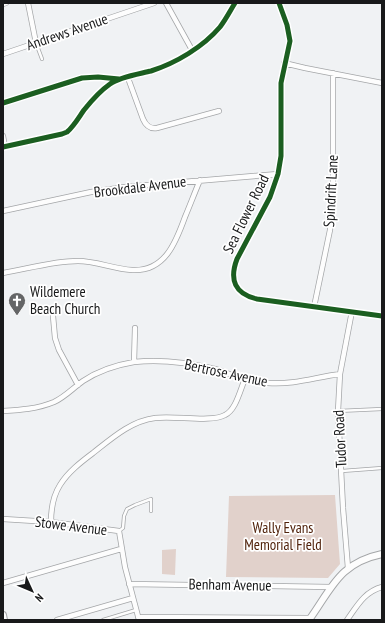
<svg xmlns="http://www.w3.org/2000/svg" width="385" height="623" font-family="'PT Sans Narrow',sans-serif">
<style>
.green{fill:#e1d1cb}
.lines{fill:none;stroke-linecap:round;stroke-linejoin:round}
.lane-casing{stroke:#a4a6a8;stroke-width:4}
.street-casing{stroke:#a4a6a8;stroke-width:6}
.secondary-casing{stroke:#a4a6a8;stroke-width:8}
.lane{stroke:#fdfdfd;stroke-width:2.5}
.street{stroke:#fdfdfd;stroke-width:4.5}
.secondary{stroke:#fdfdfd;stroke-width:6}
.cycleway-casing{stroke:#fff;stroke-width:8}
.cycleway{stroke:#1b5e20;stroke-width:5}
.labels{text-anchor:middle;stroke-width:3.5;stroke-linejoin:round;paint-order:stroke}
.street-label{font-size:15px;fill:#18191a;stroke:#fff}
.poi-label{font-size:15px;fill:#18191a;stroke:#fff;text-anchor:start}
.park-label{font-size:15px;fill:#51230c;stroke:#fff}
</style>
<rect width="100%" height="100%" fill="#f0f2f4"/>
<path class="green" d="M335 495 340 564 328 578 226 577 229 496Z
M176 549 175 575 162 574V550Z"/>
<g class="lines">
<defs>
<path id="lane" d="M36 43 42 59
M338 411 382 409
M342 471 382 468
M119 531 123 528 124 516 127 509 135 505 151 499V511
M103 620 136 610"/>
<path id="street" d="M28 3 36 43
M166 3 192 50
M279 3 287 25 290 41 281 83V156L278 174 270 197 237 259C229 280 235 294 257 299L382 316
M3 4 6 3
M3 54 154 3
M284 63 305 68 382 83
M128 78 143 119C146 126 150 129 157 128L219 111
M3 103 82 78 98 77 119 79
M3 136 5 147
M3 147 62 134 67 132C74 126 79 117 84 110 92 100 100 91 110 84 119 77 139 74 151 71 176 63 203 47 220 27 226 19 230 11 235 3
M3 211 91 192 125 187 278 174
M3 273C27 269 53 261 78 261 96 261 114 269 132 270 165 272 176 242 185 217 190 205 195 192 200 180
M314 307 330 230 333 205V73
M53 316 55 338 59 350 78 385
M134 362 135 328
M3 411C20 410 37 409 54 402 65 397 73 388 83 381 98 371 116 365 134 362 160 359 190 363 215 369 223 371 231 375 238 377 248 380 258 382 268 383 294 385 316 377 340 374
M3 519 51 522 119 531 125 567 139 620
M51 522C51 509 53 496 60 485 68 472 81 462 93 453 112 438 131 421 155 418 174 415 211 423 225 415 236 410 240 390 245 379
M348 568 343 508 338 411 340 374 352 311
M3 583 121 549
M129 584 331 587
M138 617 310 618
M57 620 133 598
M347 620C357 606 364 592 382 587"/>
<path id="secondary" d="M3 615 4 620
M309 620C332 588 339 563 382 554"/>
</defs>
<use href="#lane" class="lane-casing"/>
<use href="#street" class="street-casing"/>
<use href="#secondary" class="secondary-casing"/>
<use href="#lane" class="lane"/>
<use href="#street" class="street"/>
<use href="#secondary" class="secondary"/>
<defs>
<path id="cycleway" d="M279 3 287 25 290 41 281 83V156L278 174 270 197 237 259C229 280 235 294 257 299L382 316
M3 103 82 78 98 77 119 79
M3 147 62 134 67 132C74 126 79 117 84 110 92 100 100 91 110 84 119 77 139 74 151 71 176 63 203 47 220 27 226 19 230 11 235 3"/>
</defs>
<use href="#cycleway" class="cycleway-casing"/>
<use href="#cycleway" class="cycleway"/>
</g>
<defs>
<symbol id="church-pin" viewBox="-11 -11 22 30"><path d="M0 17L-7.5 6A9.5 9.5 0 1 1 7.5 6Z" fill="#646566" stroke="#fff"/><path d="M-1.2-6h2.4v3.5h3.3v2.4h-3.3V6h-2.4V-.1h-3.3v-2.4h3.3Z" fill="#fff"/></symbol>
</defs>
<g fill-rule="evenodd">
<use href="#church-pin" x="7" y="291" width="20" height="27"/>
</g>
<g class="labels">
<g class="street-label">
<text transform="translate(67 32) rotate(-19)" y="5">Andrews Avenue</text>
<text transform="translate(140 187) rotate(-7)" y="5">Brookdale Avenue</text>
<text transform="translate(331 191) rotate(-87)" y="5">Spindrift Lane</text>
<text transform="translate(246 214) rotate(-64)" y="5">Sea Flower Road</text>
<text transform="translate(226 373) rotate(12)" y="5">Bertrose Avenue</text>
<text transform="translate(340 439) rotate(-93)" y="5">Tudor Road</text>
<text transform="translate(71 526) rotate(7)" y="5">Stowe Avenue</text>
<text transform="translate(230 585) rotate(1)" y="5">Benham Avenue</text>
</g>
<g class="poi-label">
<text x="30" y="297">Wildemere<tspan x="30" dy="17">Beach Church</tspan></text>
</g>
<g class="park-label">
<text x="283" y="533">Wally Evans<tspan x="283" dy="17">Memorial Field</tspan></text>
</g>
</g>
<rect width="385" height="623" fill="none" stroke="#18191a" stroke-width="8"/>
<g transform="translate(32 591) rotate(134)" stroke="#ffffff" stroke-width="3" paint-order="stroke">
<path d="M0-3L7 15L0 10L-7 15Z" fill="#18191a"/>
<text y="-6" font-size="11" font-weight="bold" text-anchor="middle" fill="#18191a">N</text>
</g>
</svg>
